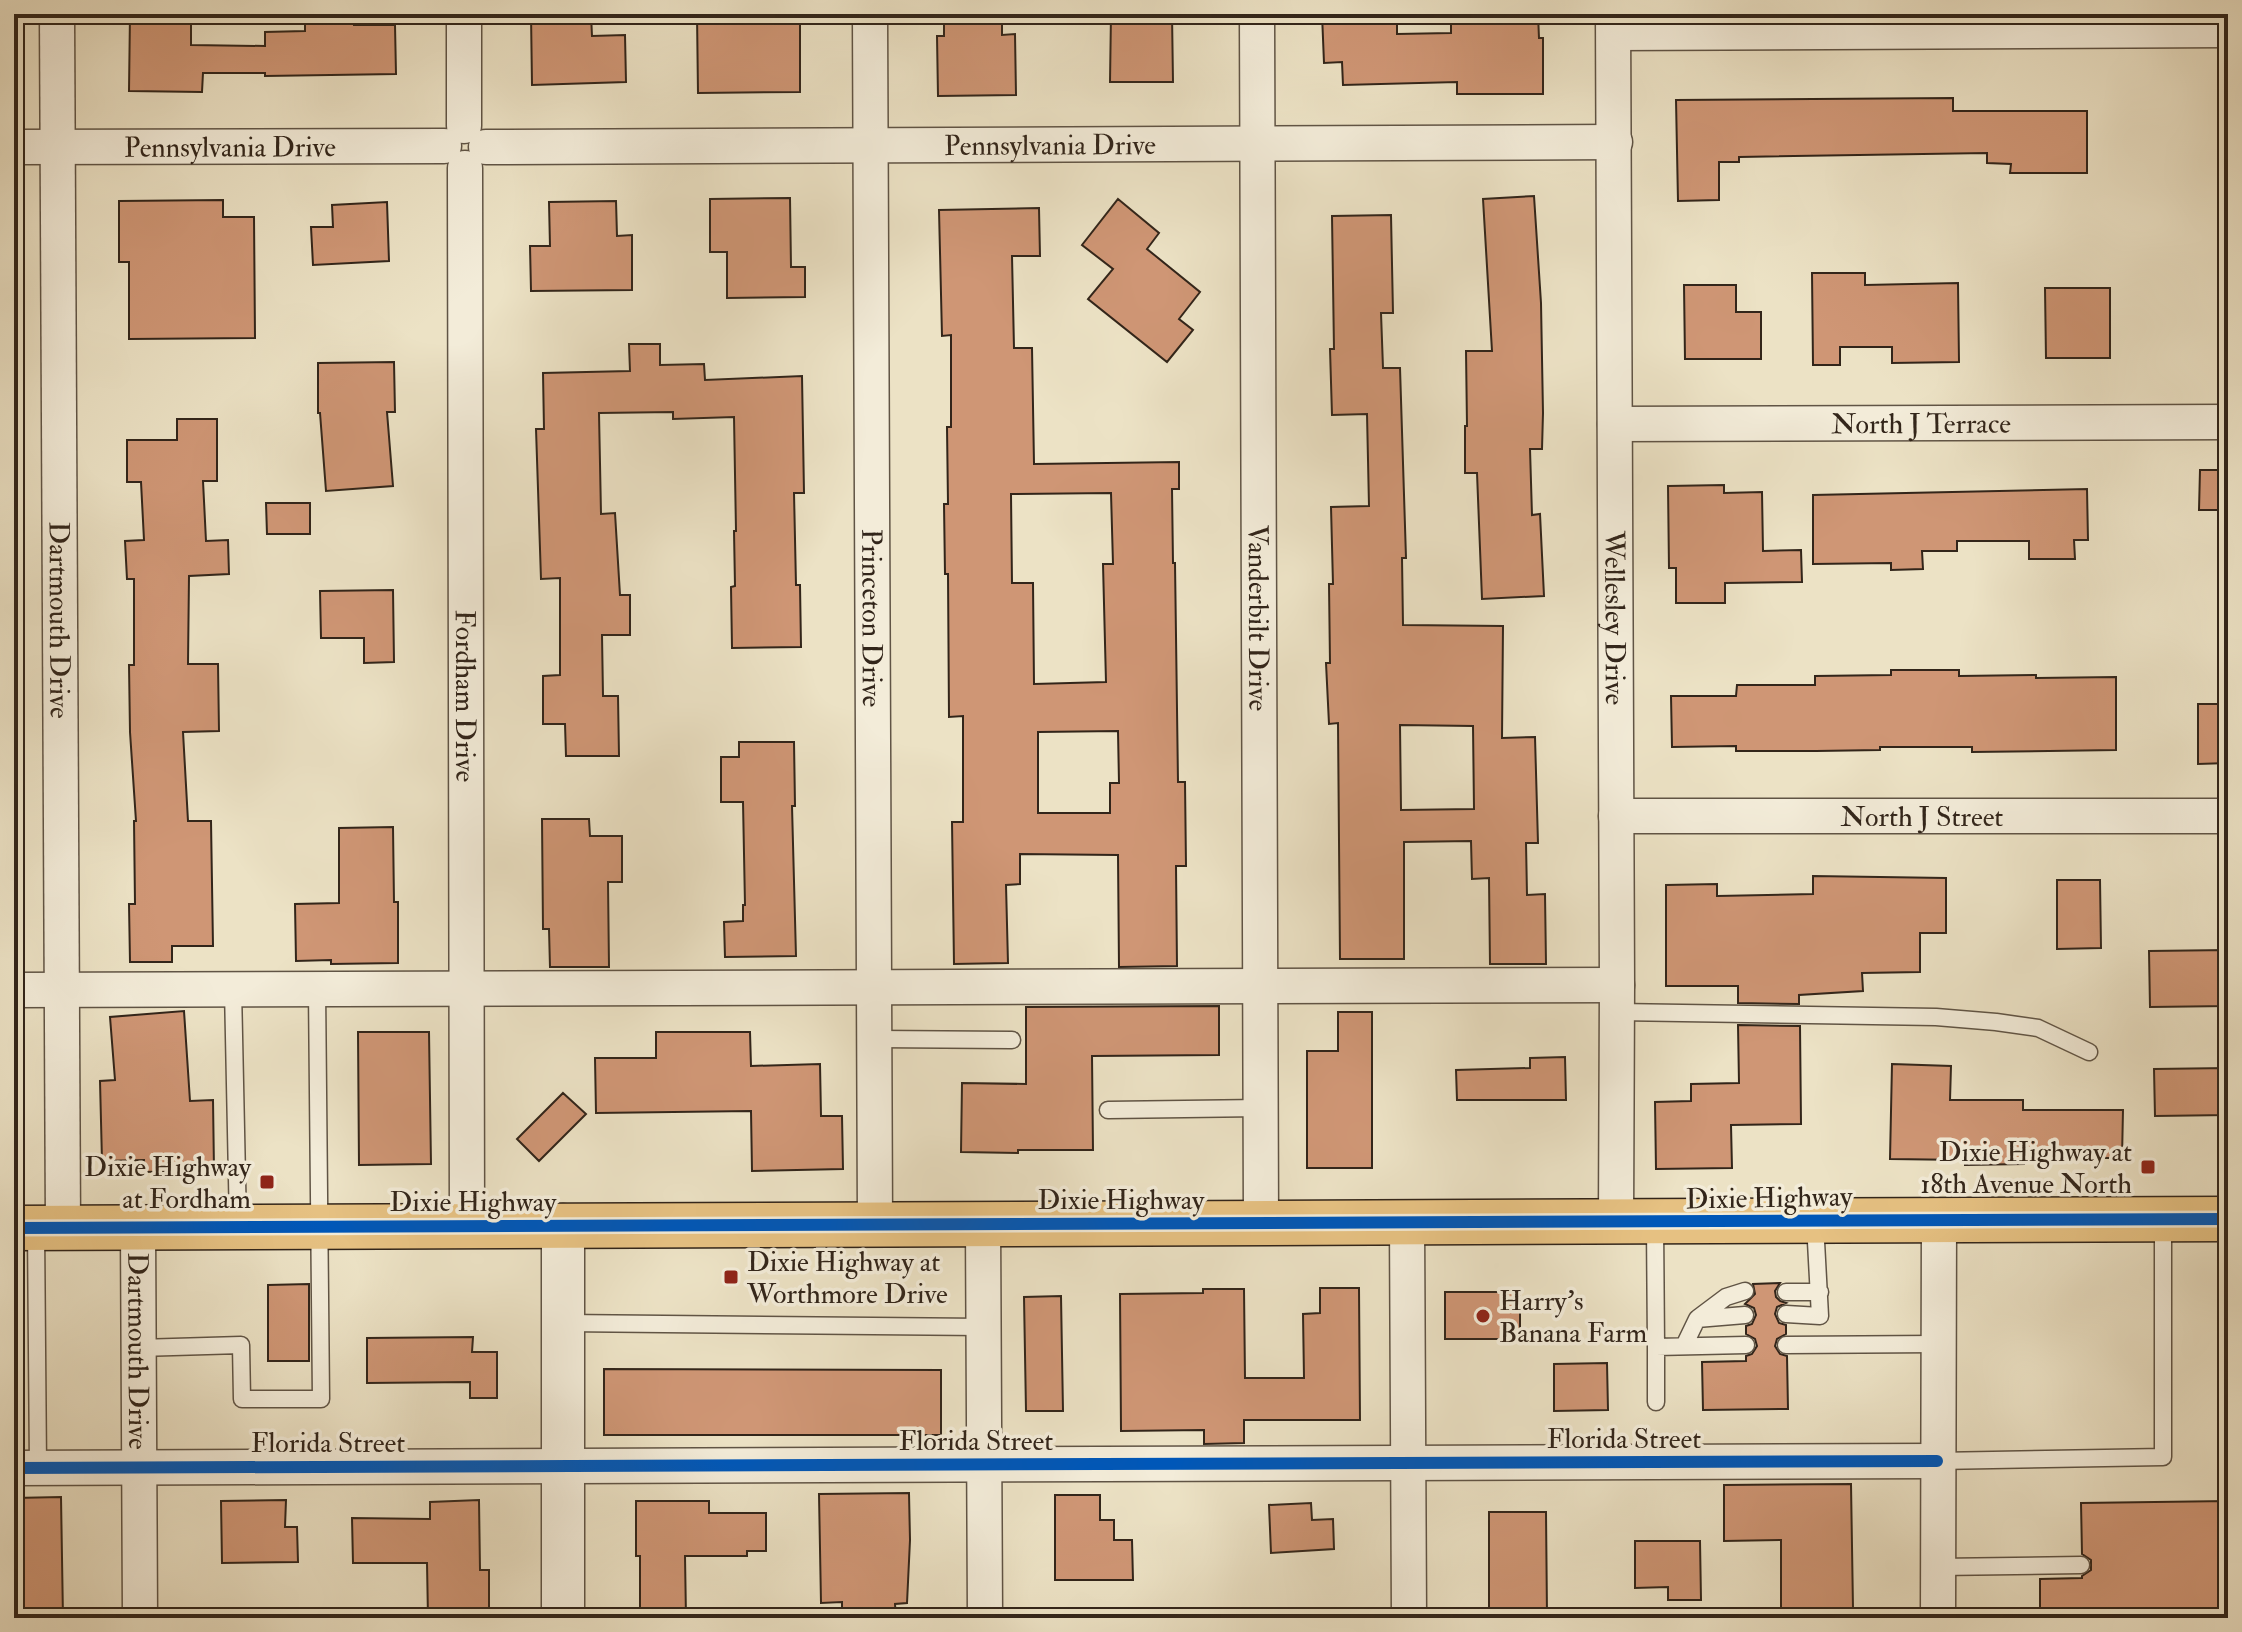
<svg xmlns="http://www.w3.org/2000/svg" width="2242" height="1632" font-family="'IM FELL Double Pica',serif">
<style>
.building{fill:#cf9675;stroke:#32251a;stroke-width:2;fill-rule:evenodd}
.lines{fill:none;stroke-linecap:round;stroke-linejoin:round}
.service-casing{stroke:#605445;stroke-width:19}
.minor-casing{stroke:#605445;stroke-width:37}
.tertiary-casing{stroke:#605445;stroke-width:45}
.primary-casing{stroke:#32251a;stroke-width:47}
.service{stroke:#f3ecd9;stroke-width:16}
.minor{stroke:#f3ecd9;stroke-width:34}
.tertiary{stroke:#f3ecd9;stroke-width:42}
.primary{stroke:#e6c182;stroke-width:44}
.cycleway-casing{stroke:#f3ecd9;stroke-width:17}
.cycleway{stroke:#0057b8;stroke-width:12}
.poi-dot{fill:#8f2418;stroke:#f3ecd9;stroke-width:3}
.labels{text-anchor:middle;stroke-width:7;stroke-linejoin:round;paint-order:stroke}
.street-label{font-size:28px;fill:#32251a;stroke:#f3ecd9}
.poi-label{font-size:28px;fill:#32251a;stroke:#f3ecd9;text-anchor:end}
</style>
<rect width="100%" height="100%" fill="#ece2c5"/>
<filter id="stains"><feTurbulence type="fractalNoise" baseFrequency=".0025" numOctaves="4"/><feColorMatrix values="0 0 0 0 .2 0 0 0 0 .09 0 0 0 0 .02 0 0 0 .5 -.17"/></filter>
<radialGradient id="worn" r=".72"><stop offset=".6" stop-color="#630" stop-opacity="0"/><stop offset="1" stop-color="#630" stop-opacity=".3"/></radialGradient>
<path class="building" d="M130 14H191V45L265 46V32L305 31V14H354V25H395L396 74 265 76V73H203L202 92 129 91Z
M531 14H591L592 36 625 35 626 82 532 85Z
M697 14H746V22H800V92L698 93Z
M944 14H1002V35L1015 34 1016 95 938 96 937 36H944Z
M1111 14H1172L1173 82H1110Z
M1322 14H1397V34L1451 33V14H1538L1539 38H1543V94H1457V82L1343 85 1342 62 1324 63Z
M1953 98V111H2087V173H2010L2011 164 1987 163V153L1739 157V162H1719V200L1678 201 1676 100Z
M1534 196 1541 303 1543 413 1542 449H1530L1532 515 1540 514 1544 596 1482 599 1477 473H1465V426H1467L1466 351H1492L1483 199Z
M790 198 791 267H805V297L727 298V252H710V199Z
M1118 199 1159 233 1147 249 1200 292 1179 319 1193 330 1167 362 1088 299 1113 269 1082 245Z
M223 200V217H254L255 338 129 339V262H119V201Z
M616 201 617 236 632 235V290L531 291 530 246H550L549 202Z
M387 202 389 261 313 265 311 227H333L332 205Z
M1039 208 1040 256H1012L1014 348H1032L1034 464 1179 462V489H1172L1173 563H1175L1178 782H1185L1186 866H1176L1177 966 1119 967 1118 855 1020 854V884L1006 885 1008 963 954 964 952 822H963V716L949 717 948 574H945L944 504H948L947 427H951V335L942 336 939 210ZM1111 493 1113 564H1103L1106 682 1034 684 1033 583H1012L1011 494ZM1118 731 1119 783H1110V813H1038V732Z
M1391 215 1393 313H1381L1383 368H1400L1406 558H1402L1403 625 1503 626 1502 738 1535 737 1538 843H1526L1527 895 1545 894 1546 964H1490L1489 878 1472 879 1471 841 1404 842V959H1340L1338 723 1329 724 1326 663H1330L1329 584H1333L1331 507 1369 506 1367 414 1332 415 1330 349H1334L1332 216ZM1400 725 1473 726 1474 809 1401 810Z
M1812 273H1865V285L1958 283 1959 362 1892 363V347H1840V365H1813Z
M1684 285H1736V312H1761V359H1685Z
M2045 288H2110V358H2046Z
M629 344H660V365L704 364 705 380 802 376 804 493H794L796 585H800L801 647 732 648 731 587 735 586 734 531H736L734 417 673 419V412L599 413 601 514 615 513 620 595H630V635H602L603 696H618L619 756H566L565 724H543V676L560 675V578L541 579 536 429H544L543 373 630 371Z
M394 362 395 412H387L393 486 326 491 320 413H318V363Z
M177 419H217V481H203L206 541 228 540 229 574 189 576 188 664H218L219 731 183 732 188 821H211L213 946H172V962H130L129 904H135L134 821H136L130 732 129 665H134V579H127L125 541 144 540 141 482H127V440H177Z
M2200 470H2228V510H2199Z
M1724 485V493L1762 492 1763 551 1801 550 1802 582 1725 583V603H1676V568H1669L1668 486Z
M2087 489 2088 540H2074L2075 559H2029V541H1957V551H1922L1923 569 1891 570V563L1813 564V495Z
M266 503H310V534H267Z
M393 590 394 662 364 663V638H321L320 591Z
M1891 670H1959V676L2036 675V678L2116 677V750L1972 752V747H1880V750L1816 751H1736V746L1672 747 1671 696H1736L1737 685H1815V676L1891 675Z
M2198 704H2228V763L2198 764Z
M739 742H794L795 806H792L796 956 725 957 724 922 743 921V905H745L743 802H721V757H739Z
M542 819H589L590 836H622V882H608L609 967H550L549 929H543Z
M393 827 394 902H398V963L331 964V960L296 961 295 904 339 903V828Z
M1813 876 1946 878V933H1920V972L1862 973 1863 991 1799 995V1004L1738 1003V986H1666V885L1717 884V896L1813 894Z
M2057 880H2100L2101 948 2057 949Z
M2228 950V1006L2150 1007 2149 951Z
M1219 1006V1055L1092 1056 1093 1150H1018V1153L961 1152 962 1083 1026 1084V1007Z
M184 1011 190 1101 213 1100 214 1170 144 1172V1160L102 1161 100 1081 115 1080 110 1017Z
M1338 1012H1372V1168H1307V1051H1338Z
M1738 1025 1800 1026 1801 1124 1731 1125 1732 1168 1656 1169 1655 1102 1691 1101V1084L1739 1083Z
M358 1032H429L431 1164 359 1165Z
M656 1032H750L751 1066 820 1064 821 1116H842L843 1169 752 1171 751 1111 596 1113 595 1058H656Z
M1565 1057 1566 1100H1457L1456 1070 1530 1068V1058Z
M1892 1064 1951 1066 1950 1100H2023V1110H2123L2122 1158H2024V1164L1965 1165V1160L1890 1159Z
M2228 1068V1115L2155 1116 2154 1069Z
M563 1093 586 1114 539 1161 517 1139Z
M1780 1283 1775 1291 1776 1297 1780 1301 1786 1303 1777 1307 1775 1314 1779 1323 1786 1325V1334L1777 1339 1775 1346 1780 1354 1787 1356 1788 1409 1703 1410 1702 1362 1746 1361V1356L1752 1354 1757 1346 1755 1339 1746 1334V1326L1752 1324 1756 1315 1754 1308 1745 1304 1755 1294 1753 1284Z
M309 1284V1361H268V1285Z
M1320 1288H1359L1360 1420H1244V1443L1204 1444V1430L1121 1431 1120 1294 1203 1293V1289H1244L1245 1378H1304L1303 1314 1320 1313Z
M1445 1292H1520V1339H1445Z
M1061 1296 1063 1411H1026L1024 1297Z
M473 1337 472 1352H497V1398H470V1382L367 1383V1338Z
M1607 1363 1608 1410 1554 1411V1364Z
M604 1369 941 1370V1435H604Z
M1851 1484 1853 1608H1781V1540L1724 1541V1485Z
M909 1493 910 1540 907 1603 895 1604 896 1618H842V1602L821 1603 819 1494Z
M1055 1495H1100V1520H1114V1540H1132L1133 1580H1055Z
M61 1497 63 1618H14V1498Z
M286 1500 285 1527H297L298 1562 222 1563 221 1501Z
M479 1500 480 1570H489V1618H428L427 1563H353L352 1518 430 1519V1502Z
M636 1501H709V1513H766V1551H747V1556H685L686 1618H640V1556H636Z
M2228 1501V1616L2040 1618V1579L2082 1578V1576L2091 1570V1560L2082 1554 2081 1503Z
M1311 1503 1312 1520 1333 1519 1334 1549 1271 1553 1269 1505Z
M1489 1512H1546L1547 1615H1489Z
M1635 1541H1700L1701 1600H1668V1587L1635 1588Z"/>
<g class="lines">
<defs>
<path id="service" d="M233 989 238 1225
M1617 1012 1936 1017 1996 1022 2038 1028 2089 1052
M876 1039 1012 1040
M1108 1110 1261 1108
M1655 1224 1656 1347 1746 1345
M36 1229 38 1468
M1786 1292H1820
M1786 1314 1820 1316 1815 1223
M1698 1318 1726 1297 1745 1291
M564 1323 984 1327
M1786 1345 1937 1344
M1684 1346 1697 1319 1745 1315
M139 1348 241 1345 242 1399H321L317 989
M1656 1402V1347
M1937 1461 2163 1457V1221
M1938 1567 2081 1565"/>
<g id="minor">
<path id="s1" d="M57 14 63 1228"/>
<path d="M464 14V126"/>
<path id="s2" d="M870 14 875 1224"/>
<path id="s3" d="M1257 14 1261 1223"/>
<path id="s4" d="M1613 14 1617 985 1616 1223"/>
<path d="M1614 33 2228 30"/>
<path id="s5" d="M14 147 444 146"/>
<path id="s6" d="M486 147 1615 142"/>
<path id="s7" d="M465 168 467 1225"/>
<path id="s8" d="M1615 424 2228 422"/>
<path id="s9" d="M1616 816H2228"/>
<path d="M14 990 1617 985"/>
<path d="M1407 1222 1409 1618"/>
<path d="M983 1223 985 1618"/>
<path id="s10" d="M138 1227 140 1618"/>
<path d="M14 1468 1937 1461"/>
<path d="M1938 1618 1939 1219"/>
</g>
<path id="tertiary" d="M563 1225V1618"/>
<path id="primary" d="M14 1228 2228 1219"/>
</defs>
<use href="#service" class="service-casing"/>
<use href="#minor" class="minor-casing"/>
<use href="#tertiary" class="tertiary-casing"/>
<use href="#primary" class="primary-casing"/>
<use href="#service" class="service"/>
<use href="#minor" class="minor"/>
<use href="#tertiary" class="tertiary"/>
<use href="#primary" class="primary"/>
<defs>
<path id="cycleway" d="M14 1228 2228 1219
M14 1468 1937 1461"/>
</defs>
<use href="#cycleway" class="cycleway-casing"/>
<use href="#cycleway" class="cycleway"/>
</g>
<g class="poi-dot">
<rect x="2140" y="1159" width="16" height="16" rx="4"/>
<rect x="259" y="1174" width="16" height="16" rx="4"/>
<rect x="723" y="1269" width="16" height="16" rx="4"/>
<circle cx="1483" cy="1316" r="8"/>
</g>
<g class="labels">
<g class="street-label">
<text dy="10" stroke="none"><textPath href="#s6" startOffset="564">Pennsylvania Drive</textPath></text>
<text dy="10" stroke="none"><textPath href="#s5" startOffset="216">Pennsylvania Drive</textPath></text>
<text dy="10" stroke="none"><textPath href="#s8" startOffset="306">North J Terrace</textPath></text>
<text dy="10" stroke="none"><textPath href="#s3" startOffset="604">Vanderbilt Drive</textPath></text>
<text dy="10" stroke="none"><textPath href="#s4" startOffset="604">Wellesley Drive</textPath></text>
<text dy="10" stroke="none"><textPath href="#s2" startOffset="604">Princeton Drive</textPath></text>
<text dy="10" stroke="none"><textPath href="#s1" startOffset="606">Dartmouth Drive</textPath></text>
<text dy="10" stroke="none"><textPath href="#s7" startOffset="528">Fordham Drive</textPath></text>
<text dy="10" stroke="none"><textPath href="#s9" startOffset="306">North J Street</textPath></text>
<text transform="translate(1769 1197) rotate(-1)" y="10">Dixie Highway</text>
<text x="1121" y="1209">Dixie Highway</text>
<text x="473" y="1211">Dixie Highway</text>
<text dy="10" stroke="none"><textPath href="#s10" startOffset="124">Dartmouth Drive</textPath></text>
<text x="1624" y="1448">Florida Street</text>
<text x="976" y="1450">Florida Street</text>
<text x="328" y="1452">Florida Street</text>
</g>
<g class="poi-label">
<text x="2132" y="1161">Dixie Highway at<tspan x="2132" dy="32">18th Avenue North</tspan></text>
<text x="251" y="1176">Dixie Highway<tspan x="251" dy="32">at Fordham</tspan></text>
<text x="747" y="1271" text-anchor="start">Dixie Highway at<tspan x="747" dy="32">Worthmore Drive</tspan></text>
<text x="1499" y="1310" text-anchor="start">Harry's<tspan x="1499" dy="32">Banana Farm</tspan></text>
</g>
</g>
<rect width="2242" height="1632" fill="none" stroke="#ece2c5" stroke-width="48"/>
<rect x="16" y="16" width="2210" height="1600" fill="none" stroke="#32251a" stroke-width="4"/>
<rect x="24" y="24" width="2194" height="1584" fill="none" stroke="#32251a" stroke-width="2"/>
<rect width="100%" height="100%" filter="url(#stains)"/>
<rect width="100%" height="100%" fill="url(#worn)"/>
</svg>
